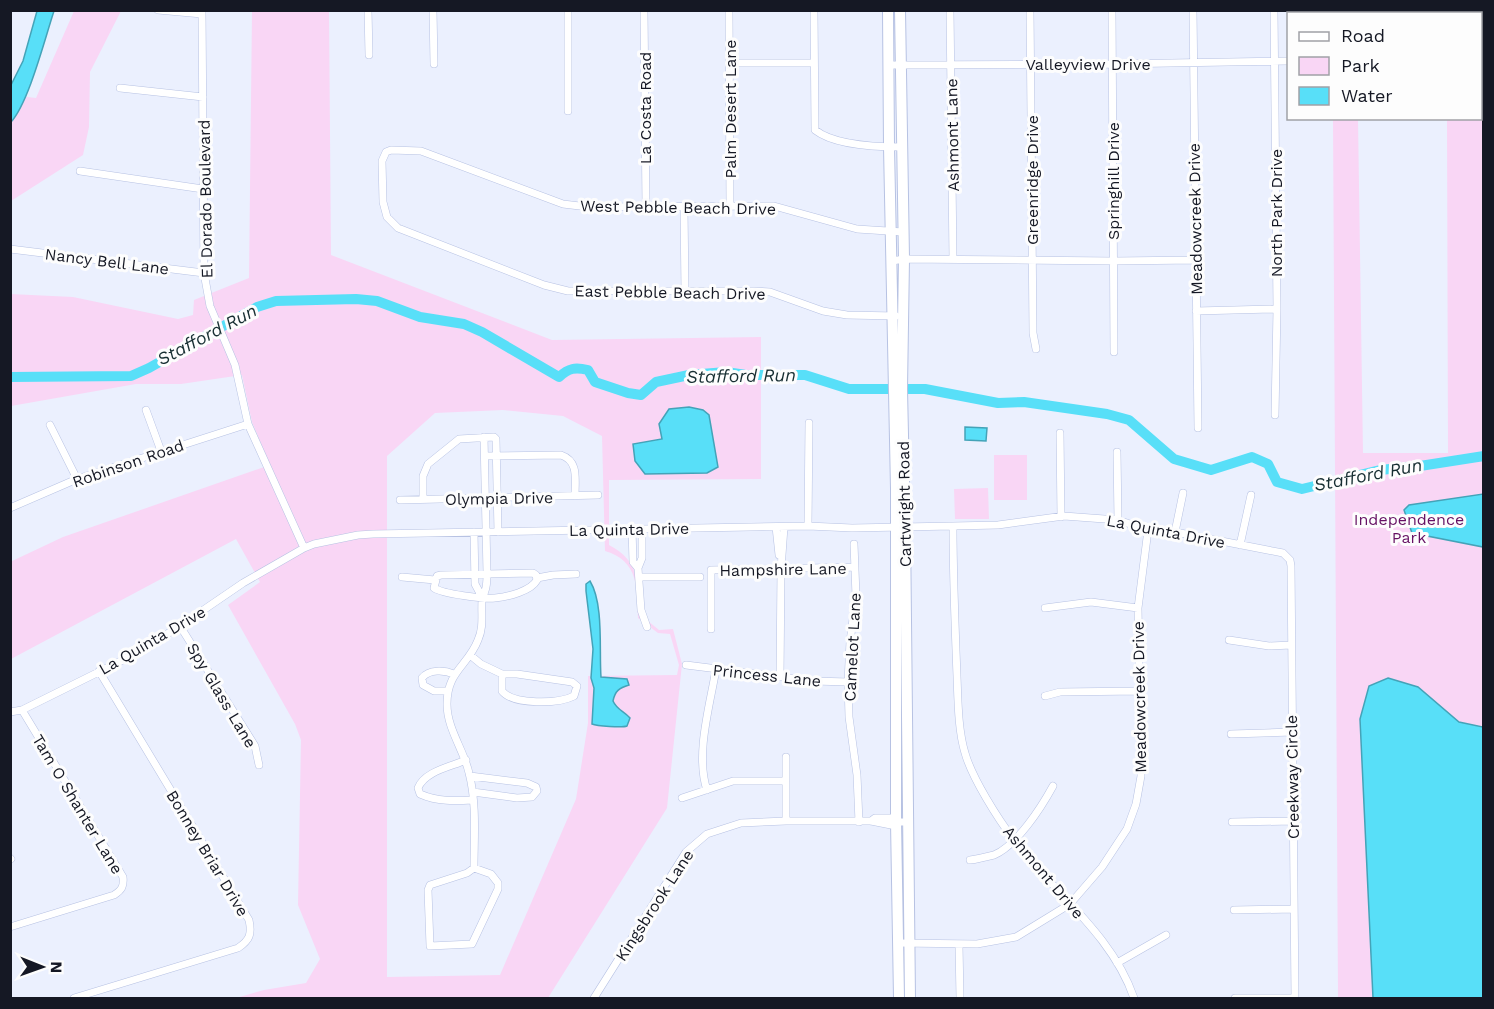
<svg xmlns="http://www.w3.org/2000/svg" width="1494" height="1009" font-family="'Work Sans',sans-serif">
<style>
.green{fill:#f9d6f5;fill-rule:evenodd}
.water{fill:#58dff8;stroke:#44a3b8;stroke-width:1.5}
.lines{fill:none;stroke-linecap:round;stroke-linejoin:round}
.river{stroke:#58dff8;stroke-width:10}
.street-casing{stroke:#b7c2e3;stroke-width:8}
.primary-casing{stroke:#b7c2e3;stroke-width:12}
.street{stroke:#fff;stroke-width:7}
.primary{stroke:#fff;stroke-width:10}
.labels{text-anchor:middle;stroke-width:6;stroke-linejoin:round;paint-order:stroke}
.street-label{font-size:16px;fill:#151824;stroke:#fdfdfd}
.park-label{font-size:16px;fill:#661264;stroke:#fdfdfd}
.water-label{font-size:18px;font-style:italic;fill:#172e32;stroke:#fdfdfd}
</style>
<rect width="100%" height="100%" fill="#ebf0fe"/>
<path class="green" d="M74 11H121L90 72 89 127 83 155 11 201V95L36 98Z
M252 11H329L331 255 552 340 761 337V479L609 480V545C641 562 638 584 642 616L659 630 673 629 682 664 667 808 548 998H236L264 990 306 983 320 959 298 905 301 740 295 724 228 605 260 582 236 539 11 659 10 562 63 537 270 465 252 422 242 375 181 384H136L11 406 10 294 73 297 178 319 193 315 194 300 249 278ZM503 410 563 416 602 436 605 551C639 561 637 588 638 618L658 633 670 634 679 665 677 675 588 676V723L576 799 500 975 387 977V456L435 413Z
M1447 11H1483V998H1338L1333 119H1358L1363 453H1448L1447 119 1480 118V14L1447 13Z
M994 455H1027V500H994Z
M988 488 989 519H955L954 489Z"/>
<path class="water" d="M37 11H54C45 38 29 102 11 122V85L23 61Z
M689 407 703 410 709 415 718 467 707 473 645 474 635 461 633 444 662 439 659 424 669 409Z
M965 427 987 428 986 441 965 440Z
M1483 494V547L1412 533 1404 510 1409 505Z
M590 581C604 604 599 650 601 677L627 679 629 685C619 688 615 691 613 701 617 710 624 711 630 718L627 726C622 728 597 726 592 724L594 688 591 678 593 649 586 591V584Z
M1388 678 1418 687 1459 722 1483 727V998H1373L1360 719 1369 686Z"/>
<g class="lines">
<path class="river" d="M10 377 131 376 149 368 257 307 276 301 356 299 377 301 420 317 464 324 482 332 559 377C569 368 575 367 588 370L595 382 628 393 641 395 656 382 689 375 726 372 746 375H805L849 389H925L998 403 1024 402 1107 414 1129 420 1174 459 1211 470 1252 457 1268 464 1277 482 1302 489 1380 470 1420 466 1484 456"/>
<defs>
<path id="street" d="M158 10 202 14
M202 10 204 273 210 306 235 365 248 424 304 548
M368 10 369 55
M433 10 434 64
M568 10V111
M644 10 646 206
M729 10 730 207
M814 10 815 130C834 145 878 147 902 147
M950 10 953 259
M1030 10 1033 333 1036 349
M1112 10 1114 352
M1193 10 1198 428
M1274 10 1277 309 1275 415
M729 63H814
M888 65 1113 64 1288 61
M120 88 203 97
M80 171 203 189
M684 207 685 292
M10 249 204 273
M892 261 904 259 1114 261 1196 260
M1196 311 1277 309
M896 316 847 315 823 311 770 292 754 291H568L544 285 398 228 387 217 383 202 382 161 386 152 391 150 421 151 563 204 588 207 774 206 857 229 903 232
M146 410 161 451
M50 425 77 479
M1060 433 1061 517
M1117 452 1118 520
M485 456 561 455C579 461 575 479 575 496
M423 499V476L428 464 459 439 494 437 496 439 498 532
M400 500 598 495
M10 508 77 479 248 424
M808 526 809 423
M953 526C953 576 955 626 957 676 958 700 958 730 965 753 972 778 998 819 1014 840 1053 892 1112 934 1134 998
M776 527 779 555
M632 529 633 562 638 568
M642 529V558L638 568 641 610 647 627
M474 532 475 584 482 597
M1175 532 1183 493
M854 544 856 596 850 642 848 682 849 717 857 775 859 822
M1240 545 1251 495
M533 573 536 575 537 580C531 591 508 597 495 598 483 599 443 594 434 588L437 576 441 575Z
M402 577 435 580
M639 577H700
M537 578 553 575 576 574
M1045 608 1091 602 1138 608
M180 626 255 746 259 765
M711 629V570L855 567
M1229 640 1269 646 1291 645
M470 655 481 664 502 674H517L572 682 577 686 574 696C558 704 513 705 502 691V674
M686 665 814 681 848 682
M780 677 781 569 784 527
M448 691H434L423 685 422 678C429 669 444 670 454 674
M1045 696 1060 692 1139 691
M10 712 22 710 131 656 180 626 243 583 304 548 314 544 358 535 373 534 808 526 852 528 953 526 998 525 1064 516 1118 520 1148 530 1175 532 1283 553 1290 560 1291 566 1295 998
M1231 734 1292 732
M466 760C450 767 425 771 418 788L420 794C438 802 455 801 473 800
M470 776 527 783 536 787 537 791 532 797 517 798 473 792
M707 790C695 755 710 705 716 669
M682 798 733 781H786
M786 821V757
M871 821 875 818H891L896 822
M1232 822 1293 821
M10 858 11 859
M970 860C978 859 986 857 994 855 1017 845 1041 808 1053 786
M474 868C474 837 477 804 469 773 464 750 447 729 447 704 447 671 468 666 478 640 484 627 481 614 482 600 483 593 483 598 485 591 487 586 487 579 487 573L484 437
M474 868 491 874 498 883V889L472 944 430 946 428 890 430 885 467 873Z
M1234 910 1294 909
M10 927 114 895C122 890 124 886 123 877L22 710
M899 943 977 944 1016 937 1070 904 1102 867 1127 829 1136 804 1141 776 1138 608 1148 530
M959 945 960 998
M1117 963 1166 935
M74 998 238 948C250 940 252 934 249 920L99 671
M594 998 686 852 707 834 741 823 786 821H871L891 825 896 822H907
M1235 998H1295"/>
<path id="primary" d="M888 10 889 147 896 489V822L899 998
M900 10 904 259 902 389 905 526 910 998"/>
</defs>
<use href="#street" class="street-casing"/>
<use href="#primary" class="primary-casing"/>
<use href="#street" class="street"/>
<use href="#primary" class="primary"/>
</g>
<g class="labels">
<g class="street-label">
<text x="1088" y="70">Valleyview Drive</text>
<text transform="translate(645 108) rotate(-90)" y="6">La Costa Road</text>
<text transform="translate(730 109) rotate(-90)" y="6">Palm Desert Lane</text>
<text transform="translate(952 135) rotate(-91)" y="6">Ashmont Lane</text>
<text transform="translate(1032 180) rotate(-90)" y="6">Greenridge Drive</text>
<text transform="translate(1113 181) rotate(-90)" y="6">Springhill Drive</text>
<text transform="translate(205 199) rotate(-91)" y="6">El Dorado Boulevard</text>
<text transform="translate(678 207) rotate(1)" y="6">West Pebble Beach Drive</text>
<text transform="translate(1276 213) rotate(-90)" y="6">North Park Drive</text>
<text transform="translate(1195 219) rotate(-91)" y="6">Meadowcreek Drive</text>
<text transform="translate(107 261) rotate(7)" y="6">Nancy Bell Lane</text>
<text transform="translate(670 292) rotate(1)" y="6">East Pebble Beach Drive</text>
<text transform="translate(128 463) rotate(-19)" y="6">Robinson Road</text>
<text transform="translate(499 498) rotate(-1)" y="6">Olympia Drive</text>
<text transform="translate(904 504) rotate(-91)" y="6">Cartwright Road</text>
<text transform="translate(629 529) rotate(-1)" y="6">La Quinta Drive</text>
<text transform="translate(1166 531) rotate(11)" y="6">La Quinta Drive</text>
<text transform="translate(783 569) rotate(-1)" y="6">Hampshire Lane</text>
<text transform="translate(152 640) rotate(-30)" y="6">La Quinta Drive</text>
<text transform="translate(852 647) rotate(-87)" y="6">Camelot Lane</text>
<text transform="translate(767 675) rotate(6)" y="6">Princess Lane</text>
<text transform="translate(222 695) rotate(59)" y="6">Spy Glass Lane</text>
<text transform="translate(1139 697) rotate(-91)" y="6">Meadowcreek Drive</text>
<text transform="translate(1292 777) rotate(-91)" y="6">Creekway Circle</text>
<text transform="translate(78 804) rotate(59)" y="6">Tam O Shanter Lane</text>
<text transform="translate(208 853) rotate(59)" y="6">Bonney Briar Drive</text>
<text transform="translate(1044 872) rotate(50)" y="6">Ashmont Drive</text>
<text transform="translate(654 905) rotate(-57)" y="6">Kingsbrook Lane</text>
</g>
<g class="park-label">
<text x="1409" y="525">Independence<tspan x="1409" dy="18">Park</tspan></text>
</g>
<g class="water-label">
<text transform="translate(207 335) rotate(-28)" y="6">Stafford Run</text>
<text transform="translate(741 376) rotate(-1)" y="6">Stafford Run</text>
<text transform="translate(1368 475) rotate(-11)" y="6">Stafford Run</text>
</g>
</g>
<rect width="1494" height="1009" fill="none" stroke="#151824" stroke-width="24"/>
<rect x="1287" y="12" width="195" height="108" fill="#fdfdfd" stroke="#a0a1a6" stroke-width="1.5"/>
<rect x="1299" y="32" width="30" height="9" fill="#ffffff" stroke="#a0a1a6" stroke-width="1.5"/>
<text x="1341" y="42" font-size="18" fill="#151824">Road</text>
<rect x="1299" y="57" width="30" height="18" fill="#f9d6f5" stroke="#a0a1a6" stroke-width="1.5"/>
<text x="1341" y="72" font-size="18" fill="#151824">Park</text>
<rect x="1299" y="87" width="30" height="18" fill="#58dff8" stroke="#a0a1a6" stroke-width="1.5"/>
<text x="1341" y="102" font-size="18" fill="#151824">Water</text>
<g transform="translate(42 967) rotate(91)" stroke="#fdfdfd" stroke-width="4.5" paint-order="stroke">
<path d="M0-4.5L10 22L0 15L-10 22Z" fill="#151824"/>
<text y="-9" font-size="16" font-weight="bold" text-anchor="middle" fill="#151824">N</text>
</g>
</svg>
